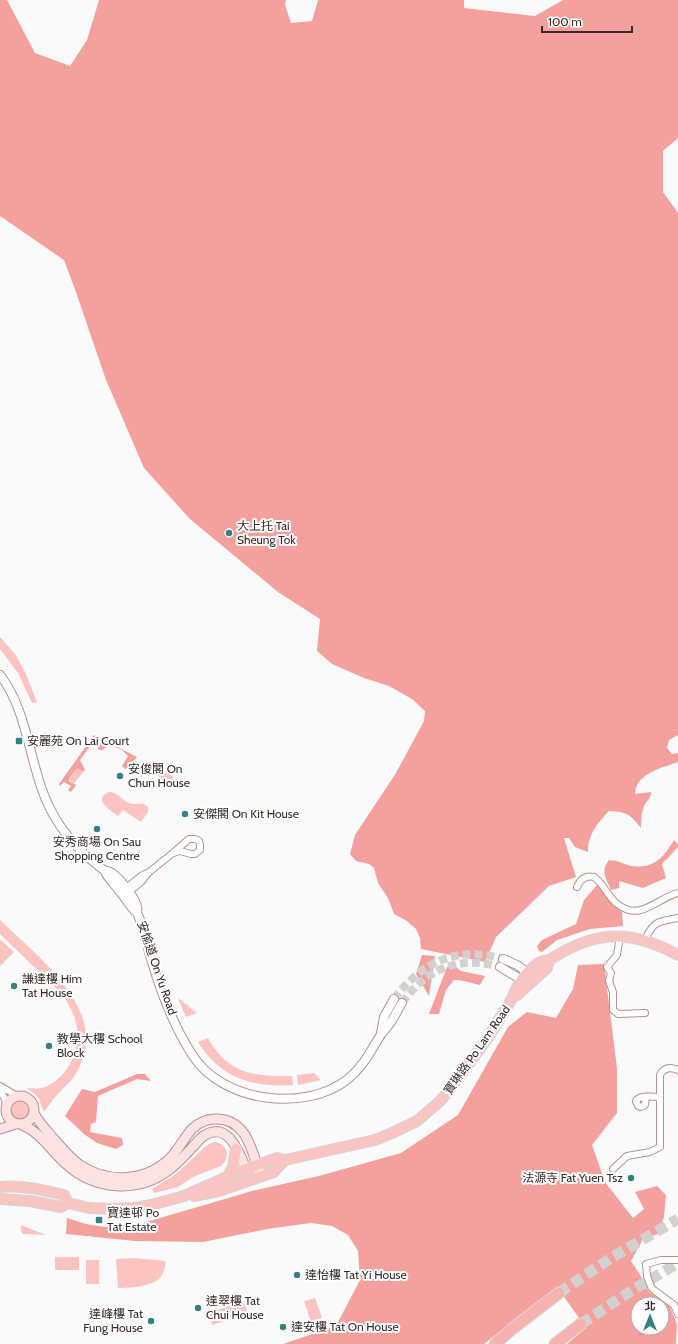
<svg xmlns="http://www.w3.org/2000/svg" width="678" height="1344" font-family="Cabin,'Noto Sans TC',sans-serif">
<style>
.green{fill:#fdc3c0}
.forest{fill:#f4a09d;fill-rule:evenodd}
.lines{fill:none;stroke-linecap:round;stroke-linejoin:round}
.tertiary-tunnel{stroke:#d3d0d0;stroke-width:8;stroke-dasharray:8 4;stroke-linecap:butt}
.trunk-tunnel{stroke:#d3d0d0;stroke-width:11;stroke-dasharray:11 5.5;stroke-linecap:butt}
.minor-casing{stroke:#b4918f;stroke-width:8}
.tertiary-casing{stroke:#b4918f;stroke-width:10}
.secondary-casing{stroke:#b4918f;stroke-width:11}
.primary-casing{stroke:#d7d4d4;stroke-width:12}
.trunk-casing{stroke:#d7d4d4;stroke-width:13}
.minor{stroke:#fff;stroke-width:6}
.tertiary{stroke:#fff;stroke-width:8}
.secondary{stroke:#fce2e1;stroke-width:9}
.primary{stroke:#f9c5c3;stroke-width:10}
.trunk{stroke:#f7b2af;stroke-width:11}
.poi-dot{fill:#377f85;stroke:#fff;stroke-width:1.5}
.labels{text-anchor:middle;stroke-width:4;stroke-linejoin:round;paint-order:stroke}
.poi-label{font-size:12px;fill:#382a29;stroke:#fff;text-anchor:start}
.street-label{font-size:12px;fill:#382a29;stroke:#fff}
</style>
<rect width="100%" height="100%" fill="#fafafa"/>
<path class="green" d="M0 637 15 654 25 672 37 702 32 703 18 673 0 649Z
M134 760 147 769 142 777 129 767Z
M146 763 174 777 169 783 144 766Z
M77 767 84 771 74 784 69 779Z
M109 792C117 792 122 800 129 803 136 806 142 801 148 807V812L141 822 123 810 118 816C110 810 92 800 109 792Z
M0 920C35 954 104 1006 82 1061 76 1078 68 1083 57 1095 52 1100 48 1107 44 1112L38 1097 27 1088C32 1088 38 1089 42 1088 66 1081 80 1052 77 1029 76 1017 69 1005 63 995L0 934Z
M1 940 14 952 0 966V941Z
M178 998 197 1013 186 1017Z
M208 1038C228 1074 255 1077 292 1076L293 1085C253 1088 220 1078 198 1042Z
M314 1073 321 1080 298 1085 297 1075Z
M9 1110a11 11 0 1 1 22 0a11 11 0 1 1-22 0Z
M213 1142C227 1142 232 1157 221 1166L193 1177 178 1187 154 1193 152 1189 176 1174 206 1146Z
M21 1225 46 1235 23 1234 21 1231Z
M55 1257H79V1270H55Z
M134 1258 166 1261C165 1267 164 1273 160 1278 151 1287 129 1288 118 1288L116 1259Z
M86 1260H99V1284H86Z
M315 1298 322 1318 311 1322 304 1301Z
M243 1301 248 1313 212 1325 209 1313Z"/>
<path class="forest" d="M0 0H7L35 53 70 66 87 40 99 0H286L285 5 291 23 312 21 318 0H464V8L535 16 563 0H678V138L663 151V192L678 213V735L669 740 667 748 672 754 678 753V762C662 768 636 773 635 794L651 792C651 797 648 800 645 804 641 812 641 820 641 828 630 814 627 812 609 811 598 822 587 836 588 852L575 847 569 838H564L576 877 549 886 496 937 485 962 421 949 420 938 416 929 407 921 394 914 388 898 378 883 374 868 369 864 356 861 350 854 355 835 396 773 424 721 425 711 412 699 389 686 364 678 332 664 317 651 320 619 278 592 190 519 144 468 106 380 77 295 64 260 0 216Z
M94 735 137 757 129 767 125 769 122 766 128 756 122 750 109 744 103 750H100L98 749V747L94 744 93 745H91L80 760 85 770 83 771 77 768 69 778V781L76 785 71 792 68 790 71 786 64 782 60 786 59 784Z
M674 840 678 844V847L662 864 666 878 643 888 619 881V888L611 890C606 878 600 871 609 860 617 860 623 864 631 866 654 869 663 858 674 840Z
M597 885 622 912 623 926 590 929 557 940 542 952 539 951 537 946 542 940 576 924 584 900Z
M422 955 435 956 429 996 416 974Z
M604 964 617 1068V1113L592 1145 605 1182 633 1218 644 1209 635 1192 657 1186 666 1195 664 1217 658 1234 643 1239 631 1261 642 1278 647 1289 651 1293 670 1307 677 1324 676 1344H567L586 1328 557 1287 484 1344H283L336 1326 360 1280 358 1251 348 1235 332 1226 311 1223 267 1229 203 1242 135 1241 66 1234 67 1218 86 1224 105 1227 136 1225 252 1191 319 1176 401 1153 458 1115 508 1027 527 1012 556 1018 573 989 578 965ZM638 1304H662V1328H638Z
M455 966 461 971 485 976 480 985C471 983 463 980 454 980L446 990 439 1014H429L447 967Z
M137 1074H145L151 1081 137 1079 98 1096 96 1122 91 1124 90 1132 122 1138 123 1145 116 1149 97 1143 84 1134 65 1116 82 1089 95 1092Z"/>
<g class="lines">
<path class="tertiary-tunnel" d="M394 999C421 962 458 945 503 959
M402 1003C426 969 459 955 500 967"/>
<path class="trunk-tunnel" d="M559 1293 611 1258 678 1219
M581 1324 631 1291 678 1263"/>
<defs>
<path id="minor" d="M577 887C580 880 585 875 594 877 603 883 607 895 616 903 640 923 655 899 678 893
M126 888 141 876 147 873
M129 892 142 881 148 873 173 853 189 839H195L199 841 200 845V850L195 854H191L180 851 173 853
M620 936 617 955 607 967 611 973 609 981 613 992V1010L618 1014 645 1013
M645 940C654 920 658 922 678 918
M0 1086 17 1096
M0 1090 5 1099 6 1106
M646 1097 645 1105 641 1107 638 1106 636 1101C640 1094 652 1097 660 1097
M613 1169 627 1156 650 1152 660 1147V1075C664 1067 671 1067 678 1070
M678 1260H661L646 1264 647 1276 651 1287 655 1291 674 1305 678 1314"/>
<path id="tertiary" d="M0 675C33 718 28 779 59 824 67 836 76 847 87 856 92 860 98 866 104 870 106 871 110 871 112 873 119 877 136 899 137 907 138 909 137 911 137 913
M104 870C108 879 115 885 121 893 127 900 130 907 137 913 145 929 147 948 153 965 162 995 176 1030 193 1056 223 1102 305 1113 348 1079 363 1067 370 1052 380 1036 383 1031 388 1027 391 1022 395 1016 398 1009 402 1003
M503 959 517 965 531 975
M500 967 522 980
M381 1033 384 1017 394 999"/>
<path id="secondary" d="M6 1110a14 14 0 1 1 28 0a14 14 0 1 1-28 0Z
M34 1113C39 1123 47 1131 54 1139 62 1148 70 1158 80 1165 107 1183 143 1182 167 1161 178 1152 183 1139 192 1129 198 1123 207 1119 216 1119 248 1119 252 1153 261 1176
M20 1124C41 1132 50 1150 66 1164 94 1190 138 1194 169 1170 182 1160 191 1148 202 1137 227 1119 239 1151 246 1169
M0 1129 16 1124"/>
<path id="primary" d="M544 964C590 931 628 927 678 955
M517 995 547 968 549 960
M228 1176 233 1167 236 1149
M0 1187C22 1185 43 1190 64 1195L68 1203
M194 1196 219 1191 274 1172C277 1167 281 1165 285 1160
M0 1199 30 1201 61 1207 68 1203 89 1208 111 1209 134 1208 151 1205 184 1196 238 1172 277 1158 285 1160 375 1140 392 1133 417 1121 439 1102 448 1092 487 1039 513 997C515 987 530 967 540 962 542 961 546 961 549 960"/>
<path id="trunk" d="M495 1344 512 1329 559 1293
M555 1344 581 1324"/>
</defs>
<use href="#minor" class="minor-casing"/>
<use href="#tertiary" class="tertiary-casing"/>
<use href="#secondary" class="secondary-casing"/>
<use href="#primary" class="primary-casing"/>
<use href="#trunk" class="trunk-casing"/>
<use href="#minor" class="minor"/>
<use href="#tertiary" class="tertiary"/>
<use href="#secondary" class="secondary"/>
<use href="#primary" class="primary"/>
<use href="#trunk" class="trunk"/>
</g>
<g class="poi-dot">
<circle cx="229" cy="533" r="4"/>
<rect x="15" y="737" width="8" height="8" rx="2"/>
<circle cx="120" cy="776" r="4"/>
<circle cx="185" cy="814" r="4"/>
<circle cx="97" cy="829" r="4"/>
<circle cx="14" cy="986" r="4"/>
<circle cx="49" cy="1046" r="4"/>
<circle cx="631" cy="1178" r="4"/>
<rect x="95" y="1216" width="8" height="8" rx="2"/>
<circle cx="297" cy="1275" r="4"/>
<circle cx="198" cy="1308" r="4"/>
<circle cx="151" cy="1321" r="4"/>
<circle cx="283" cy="1327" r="4"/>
</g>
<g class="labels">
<g class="poi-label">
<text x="237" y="530">大上托 Tai<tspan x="237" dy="14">Sheung Tok</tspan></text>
<text x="27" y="745">安麗苑 On Lai Court</text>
<text x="128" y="773">安俊閣 On<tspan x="128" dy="14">Chun House</tspan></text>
<text x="193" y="818">安傑閣 On Kit House</text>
<text x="97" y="846" text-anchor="middle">安秀商場 On Sau<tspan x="97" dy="14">Shopping Centre</tspan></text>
<text x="22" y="983">謙達樓 Him<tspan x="22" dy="14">Tat House</tspan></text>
<text x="57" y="1043">教學大樓 School<tspan x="57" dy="14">Block</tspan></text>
<text x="623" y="1182" text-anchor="end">法源寺 Fat Yuen Tsz</text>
<text x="107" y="1217">寶達邨 Po<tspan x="107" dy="14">Tat Estate</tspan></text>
<text x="305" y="1279">達怡樓 Tat Yi House</text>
<text x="206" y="1305">達翠樓 Tat<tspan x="206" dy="14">Chui House</tspan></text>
<text x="143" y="1318" text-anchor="end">達峰樓 Tat<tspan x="143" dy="14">Fung House</tspan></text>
<text x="291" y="1331">達安樓 Tat On House</text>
</g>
<g class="street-label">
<text transform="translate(157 968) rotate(71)" y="4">安愉道 On Yu Road</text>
<text transform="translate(477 1050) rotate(-55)" y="4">寶琳路 Po Lam Road</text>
</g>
</g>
<g transform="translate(650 1316)"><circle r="19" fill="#ffffff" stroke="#afaaa9"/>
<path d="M0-3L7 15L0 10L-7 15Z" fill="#377f85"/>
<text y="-6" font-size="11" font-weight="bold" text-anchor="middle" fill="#382a29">北</text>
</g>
<path d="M542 26v6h90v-6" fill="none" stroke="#382a29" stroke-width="2"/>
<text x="548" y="26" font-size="12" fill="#382a29" stroke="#ffffff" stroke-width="3" paint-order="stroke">100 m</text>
</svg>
